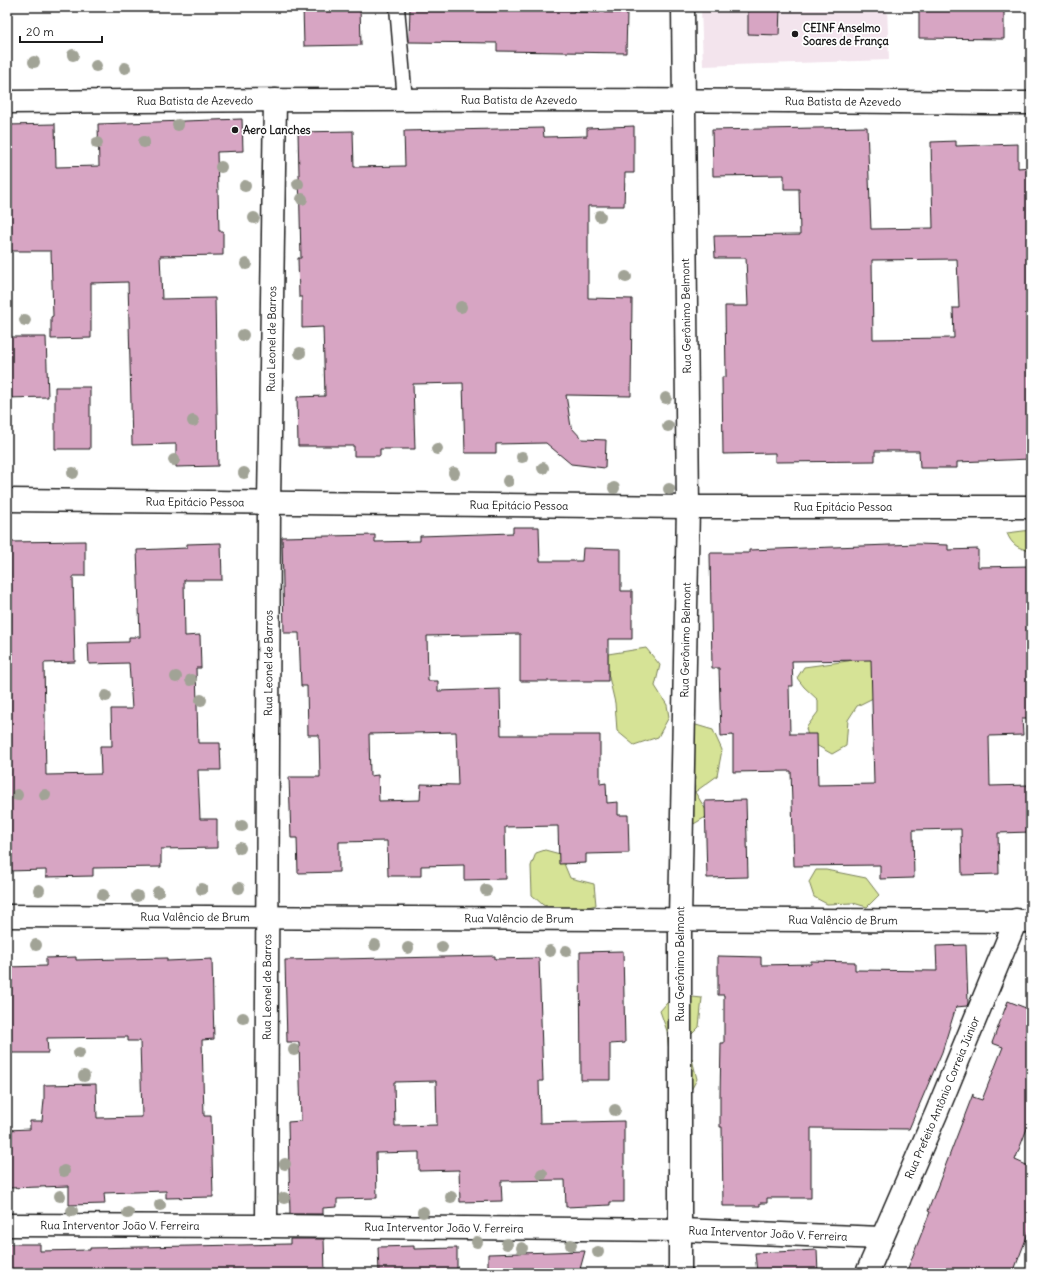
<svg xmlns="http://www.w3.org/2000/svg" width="1038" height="1280" font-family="Delius,sans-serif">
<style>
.built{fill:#f3e4ed}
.green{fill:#d6e396;stroke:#798059}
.building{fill:#d7a5c3;stroke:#1c1c1c;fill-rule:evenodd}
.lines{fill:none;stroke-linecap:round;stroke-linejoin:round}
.service-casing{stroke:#1c1c1c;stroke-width:17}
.minor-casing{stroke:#1c1c1c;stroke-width:25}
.tertiary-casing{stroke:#1c1c1c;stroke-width:25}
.service{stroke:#fff;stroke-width:14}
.minor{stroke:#fff;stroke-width:22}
.tertiary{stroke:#fff;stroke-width:22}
.tree{fill:#a1a396}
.poi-dot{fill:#1c1c1c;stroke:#fff;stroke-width:1.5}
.labels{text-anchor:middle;stroke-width:3.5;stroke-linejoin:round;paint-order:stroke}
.poi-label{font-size:11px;font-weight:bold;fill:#1c1c1c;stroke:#fff;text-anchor:start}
.street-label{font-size:11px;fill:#1c1c1c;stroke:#fff}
</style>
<rect width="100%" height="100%" fill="#fff"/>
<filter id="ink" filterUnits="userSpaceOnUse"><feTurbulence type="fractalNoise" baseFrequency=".025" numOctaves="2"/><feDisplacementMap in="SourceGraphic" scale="8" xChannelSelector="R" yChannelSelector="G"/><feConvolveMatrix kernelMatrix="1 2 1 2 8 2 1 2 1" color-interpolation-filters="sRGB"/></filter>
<g filter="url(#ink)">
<path class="built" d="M701 7H887L889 60 703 66Z"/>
<path class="green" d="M1031 530V550C1019 550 1011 544 1007 533Z
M646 648 660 665 655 686 667 705 669 717 658 737 634 745 617 731 615 703 608 673V654Z
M870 655 883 667 875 697 857 706 848 720 846 746 832 754 809 741 806 728 818 712V700L804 687 797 678 804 667 848 661Z
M686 722 713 730 722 750 717 776 695 792 709 815 692 825Z
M545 850 560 854 570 878 594 884 596 905 572 911 543 905 532 895 531 866 536 853Z
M816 870H826L866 878 879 895 867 907 853 903 827 904 814 897 809 882Z
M674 995 702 998 699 1027 687 1039 697 1079 688 1096 672 1087 667 1031 660 1011Z"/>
<path class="building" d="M303 7H360L361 45 304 46Z
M410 7H574V12L627 13 626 53 497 51V43L409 42Z
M748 7H780L779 35 748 34Z
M919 7H1004V39L919 38Z
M242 119 243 151 217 152 219 231H223V255L160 256 162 299 215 298 218 466 176 467V444L132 445 128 282 91 283V338L51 339V317L53 316 51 251H7V125L55 124 56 167 99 166 98 124Z
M634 126V173H625L624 206H588V298L632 299 631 396 566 395 571 427 582 439 606 440 605 468 571 464 546 443 496 444V453H465L463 383 413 384 415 449H380V456H354V446H298L297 397 325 396 323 327 302 328V297H299L298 258H301L298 132 353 131 354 167 405 166 404 131 543 128 544 137 587 136V128Z
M867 127 871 229 933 228 931 142 956 141V146L1018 144V168L1031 167V459L957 462V468H920L919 451H875V461L775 462V453L723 454 722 377H726L725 306H748L746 258H715L714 236 800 235 799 189H784V175L713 176 712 130ZM957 259 959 308H953L954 338 873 339 872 260Z
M7 337H46L48 397 7 398Z
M55 387H90V449H55Z
M513 527H539L540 561H582L583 548 621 549V591H632V639H608V681H520V634L427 636 428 681H438V691L500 689 501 735H600V784L606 783 607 803 618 802V815H628L629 853 586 854V863L559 864 558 826 505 827 506 879 464 880V865L421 866V876H388L387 841 339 842V872L298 873 297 838H291L289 777H320L319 735H308L307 686H301L299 633H284L282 537 375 535V542L420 541V536L513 533ZM456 732 458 785 421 784 420 800 379 801 378 775 370 776 369 734Z
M85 541V576H73L75 662 44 663 46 775 101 774 100 746H112L111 709H132L129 663 89 664 88 643 129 642V637H140L137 550 187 548V544L221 543 222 580H184L185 636 200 635 201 668H196L198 743H220L221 770H198L200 819H217V848L161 849V867L93 868V876L46 877V870L7 871V588H10L9 542Z
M918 544 948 545V550L978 549V567L1031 566V718H1022L1023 735 989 736 990 786 1030 785 1031 832 998 833 999 874 962 875 961 829 913 830 914 878 880 879V865L794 866 791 771 733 772V735L721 736 719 668H712L710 553H749V550ZM871 660 874 784 818 785 817 734H790L789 686H793L792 661Z
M746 800 748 877 707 878 705 801Z
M966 945 968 1003 967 1006 956 1007 942 1052 909 1129 811 1128V1198H767V1203H760V1206H723L722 1127H720V1095L721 1043H724V995H718V956L761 957V965L811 964V961L855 962V970L937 971 936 946Z
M623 951 625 1043 610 1044V1080H581L580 952Z
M495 956V959L539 958 543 1081H539L540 1123 624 1121V1202H610V1205L566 1207 565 1180 501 1181 502 1201 460 1202 459 1170 419 1171V1152L376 1153 377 1198 337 1199V1207L323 1208V1214H290L288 1122 301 1121 299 1042H287L285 960ZM436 1081 437 1125 395 1126 394 1082Z
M76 957V960L167 958V961L212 959 214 1039 202 1040 204 1116H211L213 1197 166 1198V1191L104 1193 105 1204 69 1205V1186L9 1188 7 1130 30 1129V1121H42L44 1100V1085L96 1084 97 1118 142 1117 140 1041H128V1037L47 1038 48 1053H7V967L46 966V958Z
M1008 1001 1031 1010V1118L1015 1160 1031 1167V1226L1013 1273H906L930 1212 928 1211 973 1094V1097L982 1100 1003 1047 992 1043Z
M290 1239H324L325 1273H7V1244H40V1251L90 1250V1248L290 1244Z
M414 1246V1249L457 1248V1273H379L378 1247Z
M817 1250 818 1273H757L755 1253Z
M585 1251 579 1273H488V1254Z"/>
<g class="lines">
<defs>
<path id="service" d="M397 7 405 100"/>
<g id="minor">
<path id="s1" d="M7 500 688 507H1031"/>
<path id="s2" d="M7 916 1031 921"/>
<path id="s3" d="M7 1225 266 1226 680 1230 881 1238"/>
<path id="s4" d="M266 1226 269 503 275 100"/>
<path id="s5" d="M680 1273V919L688 507 683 7"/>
<path id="s6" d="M867 1273 936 1114 1016 920"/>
</g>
<g id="tertiary">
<path id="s7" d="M7 102C335 99 663 99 991 103H1031"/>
</g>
</defs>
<use href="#service" class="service-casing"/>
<use href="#minor" class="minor-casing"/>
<use href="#tertiary" class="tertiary-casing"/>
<use href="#service" class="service"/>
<use href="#minor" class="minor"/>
<use href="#tertiary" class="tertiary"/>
</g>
<g class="tree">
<circle cx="73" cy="55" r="6"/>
<circle cx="34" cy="62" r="6"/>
<circle cx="96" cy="66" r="6"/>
<circle cx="125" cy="68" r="6"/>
<circle cx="178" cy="125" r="6"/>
<circle cx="144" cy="142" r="6"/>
<circle cx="97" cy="143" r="6"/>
<circle cx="221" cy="167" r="6"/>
<circle cx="298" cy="184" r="6"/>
<circle cx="245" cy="186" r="6"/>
<circle cx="302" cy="199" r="6"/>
<circle cx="600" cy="216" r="6"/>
<circle cx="254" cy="218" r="6"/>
<circle cx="246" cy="264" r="6"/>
<circle cx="626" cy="277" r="6"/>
<circle cx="461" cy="307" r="6"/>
<circle cx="25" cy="320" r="6"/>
<circle cx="243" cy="335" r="6"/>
<circle cx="300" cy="353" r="6"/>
<circle cx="666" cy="398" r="6"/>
<circle cx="193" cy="421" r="6"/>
<circle cx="668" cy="426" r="6"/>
<circle cx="437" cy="449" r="6"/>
<circle cx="522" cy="457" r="6"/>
<circle cx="174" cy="460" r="6"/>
<circle cx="543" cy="468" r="6"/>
<circle cx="73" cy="473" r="6"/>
<circle cx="244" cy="473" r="6"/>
<circle cx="454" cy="473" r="6"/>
<circle cx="508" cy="481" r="6"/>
<circle cx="614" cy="488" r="6"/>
<circle cx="669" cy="489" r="6"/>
<circle cx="176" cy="677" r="6"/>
<circle cx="191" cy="680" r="6"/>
<circle cx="106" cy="696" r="6"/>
<circle cx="201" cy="700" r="6"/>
<circle cx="17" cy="795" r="6"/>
<circle cx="45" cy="795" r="6"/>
<circle cx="242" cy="826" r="6"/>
<circle cx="240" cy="848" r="6"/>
<circle cx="239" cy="888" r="6"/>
<circle cx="202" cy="889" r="6"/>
<circle cx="39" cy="890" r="6"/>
<circle cx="486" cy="890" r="6"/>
<circle cx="158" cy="892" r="6"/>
<circle cx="103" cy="895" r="6"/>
<circle cx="137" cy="896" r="6"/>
<circle cx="36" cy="945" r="6"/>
<circle cx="375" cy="945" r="6"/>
<circle cx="442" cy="947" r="6"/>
<circle cx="408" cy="948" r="6"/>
<circle cx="550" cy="951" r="6"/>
<circle cx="566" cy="951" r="6"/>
<circle cx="243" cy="1018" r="6"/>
<circle cx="294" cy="1050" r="6"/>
<circle cx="79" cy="1053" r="6"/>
<circle cx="84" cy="1076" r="6"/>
<circle cx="615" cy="1110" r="6"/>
<circle cx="285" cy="1164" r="6"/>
<circle cx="64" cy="1171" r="6"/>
<circle cx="542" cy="1174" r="6"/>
<circle cx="60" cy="1196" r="6"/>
<circle cx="451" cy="1197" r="6"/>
<circle cx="284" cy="1198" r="6"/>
<circle cx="160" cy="1205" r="6"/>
<circle cx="72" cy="1211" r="6"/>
<circle cx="423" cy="1212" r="6"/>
<circle cx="128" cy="1213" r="6"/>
<circle cx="477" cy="1242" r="6"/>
<circle cx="507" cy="1244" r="6"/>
<circle cx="571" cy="1245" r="6"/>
<circle cx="522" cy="1248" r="6"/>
<circle cx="598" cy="1252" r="6"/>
</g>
</g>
<g class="poi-dot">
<circle cx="795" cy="34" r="4"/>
<circle cx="235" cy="130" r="4"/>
</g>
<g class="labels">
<g class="poi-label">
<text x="803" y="32">CEINF Anselmo<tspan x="803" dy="13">Soares de França</tspan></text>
<text x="243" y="134">Aero Lanches</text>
</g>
<g class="street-label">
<text dy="4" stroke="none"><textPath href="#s7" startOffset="512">Rua Batista de Azevedo</textPath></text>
<text dy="4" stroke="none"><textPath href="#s7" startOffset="188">Rua Batista de Azevedo</textPath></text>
<text dy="4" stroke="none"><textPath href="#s7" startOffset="836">Rua Batista de Azevedo</textPath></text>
<text transform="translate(686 316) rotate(-91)" y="4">Rua Gerônimo Belmont</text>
<text dy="4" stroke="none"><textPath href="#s4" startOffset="887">Rua Leonel de Barros</textPath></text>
<text dy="4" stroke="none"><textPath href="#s1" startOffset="188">Rua Epitácio Pessoa</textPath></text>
<text dy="4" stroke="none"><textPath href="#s1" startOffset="512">Rua Epitácio Pessoa</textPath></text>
<text dy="4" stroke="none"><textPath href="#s1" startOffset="836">Rua Epitácio Pessoa</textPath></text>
<text dy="4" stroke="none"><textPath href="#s5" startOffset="633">Rua Gerônimo Belmont</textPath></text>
<text dy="4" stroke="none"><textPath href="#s4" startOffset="563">Rua Leonel de Barros</textPath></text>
<text dy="4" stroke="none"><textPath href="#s2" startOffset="188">Rua Valêncio de Brum</textPath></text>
<text dy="4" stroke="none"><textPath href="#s2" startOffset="512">Rua Valêncio de Brum</textPath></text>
<text dy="4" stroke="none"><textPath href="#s2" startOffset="836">Rua Valêncio de Brum</textPath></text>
<text dy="4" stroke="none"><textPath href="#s5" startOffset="309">Rua Gerônimo Belmont</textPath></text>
<text dy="4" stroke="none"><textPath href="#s4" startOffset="239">Rua Leonel de Barros</textPath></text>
<text dy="4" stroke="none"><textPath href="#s6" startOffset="191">Rua Prefeito Antônio Correia Júnior</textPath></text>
<text dy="4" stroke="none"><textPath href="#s3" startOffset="113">Rua Interventor João V. Ferreira</textPath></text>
<text dy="4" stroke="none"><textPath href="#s3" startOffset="437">Rua Interventor João V. Ferreira</textPath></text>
<text dy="4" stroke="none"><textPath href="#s3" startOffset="761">Rua Interventor João V. Ferreira</textPath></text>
</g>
</g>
<rect width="1038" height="1280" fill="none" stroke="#fff" stroke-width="24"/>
<rect x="12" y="12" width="1014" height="1256" fill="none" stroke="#1c1c1c" stroke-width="1.5" filter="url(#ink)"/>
<path d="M20 36v6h82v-6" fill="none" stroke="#1c1c1c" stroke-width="2"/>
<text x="26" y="36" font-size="12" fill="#1c1c1c" stroke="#ffffff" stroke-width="3" paint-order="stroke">20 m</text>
</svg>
